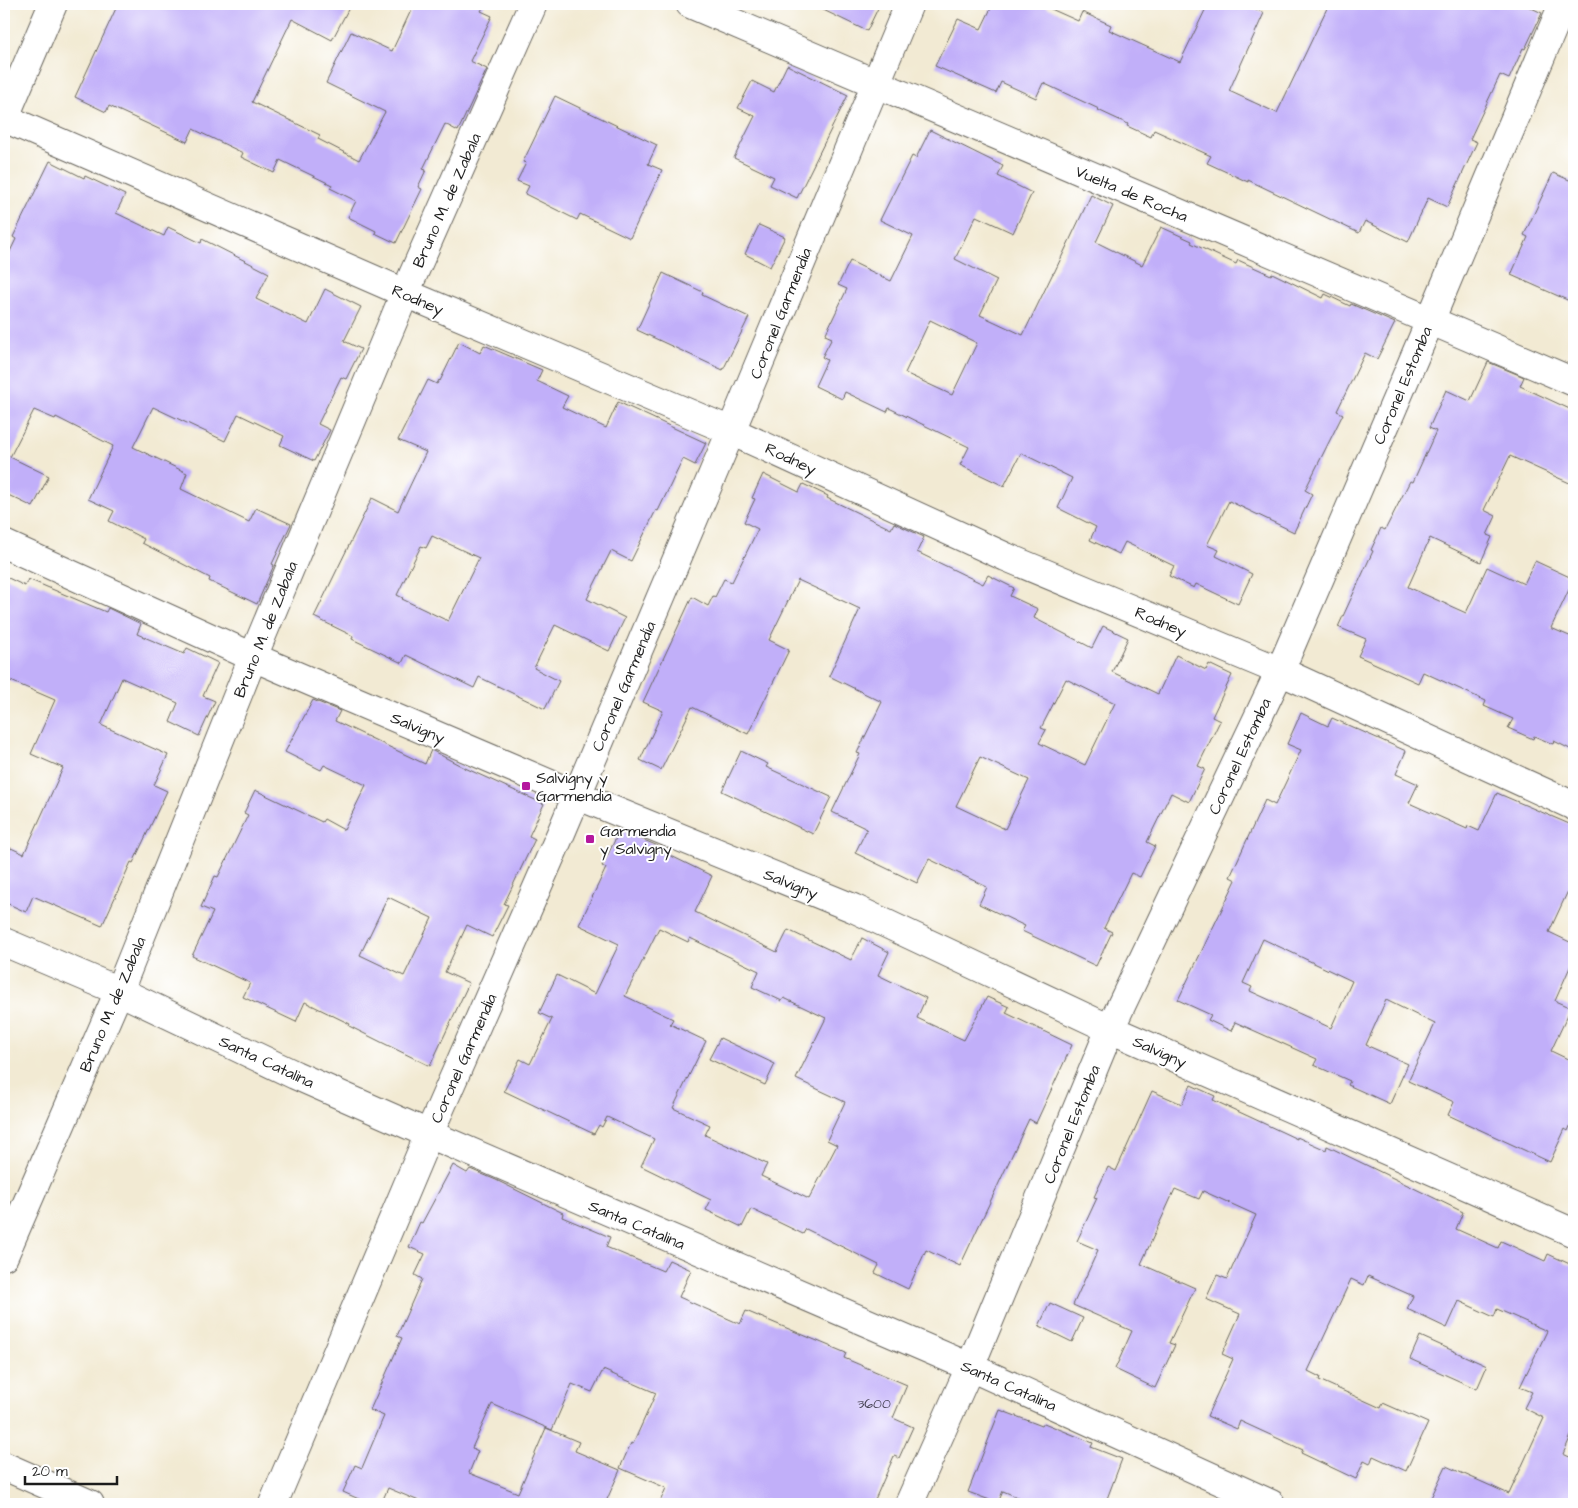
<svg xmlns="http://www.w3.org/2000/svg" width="1578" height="1508" font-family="'Architects Daughter',sans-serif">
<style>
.building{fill:#c1aff9;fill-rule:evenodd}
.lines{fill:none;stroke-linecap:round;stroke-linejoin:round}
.street-casing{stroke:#67645c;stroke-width:30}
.street{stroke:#fff;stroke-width:28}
.poi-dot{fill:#b5179e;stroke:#fff;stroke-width:2}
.labels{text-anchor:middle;stroke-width:4;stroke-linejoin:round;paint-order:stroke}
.number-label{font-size:14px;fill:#454153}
.street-label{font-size:16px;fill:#1c1c1c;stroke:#fff}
.poi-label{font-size:16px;fill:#1c1c1c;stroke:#fff;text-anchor:start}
</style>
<rect width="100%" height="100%" fill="#fff"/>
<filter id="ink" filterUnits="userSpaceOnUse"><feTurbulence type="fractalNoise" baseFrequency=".02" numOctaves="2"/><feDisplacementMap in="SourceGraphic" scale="10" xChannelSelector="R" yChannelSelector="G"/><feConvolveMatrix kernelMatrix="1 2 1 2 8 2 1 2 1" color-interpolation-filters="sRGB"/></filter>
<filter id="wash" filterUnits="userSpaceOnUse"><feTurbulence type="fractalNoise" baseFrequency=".0096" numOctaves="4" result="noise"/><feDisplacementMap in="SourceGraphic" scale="20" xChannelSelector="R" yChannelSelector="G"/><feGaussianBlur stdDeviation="1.12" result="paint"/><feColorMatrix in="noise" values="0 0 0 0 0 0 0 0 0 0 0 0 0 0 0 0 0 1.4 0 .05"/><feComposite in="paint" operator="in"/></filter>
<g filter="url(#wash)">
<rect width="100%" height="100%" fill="#f2ead3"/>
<g id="blocks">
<path class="building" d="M118 4H351L332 40 292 19 252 102 320 135 318 139 359 160 385 112 326 83 351 32 392 51 414 4H485L481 11 492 16 470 61 487 69 458 131 445 124 423 169 426 170 418 187 422 189 396 243 375 233 376 231 348 217 356 201 330 188 332 185 280 160 274 173 241 157 243 153 193 129 187 142 109 106 106 112 75 97Z
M811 4H880L867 31Z
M993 4H1040L1078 21 1082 12 1111 25 1109 30 1180 62 1208 4H1244L1264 13 1229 91 1277 113 1329 4H1523L1542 13 1525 49 1523 48 1509 79 1500 75 1470 139 1477 142 1447 207 1428 198 1408 242 1365 221 1359 233 1248 180V182L1207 163 1211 156 1154 130 1151 137 1127 126 1128 124 1098 110 1099 109 1043 83 1036 98 1001 82 996 93 935 66 958 19 981 29Z
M787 65 848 95 797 198 770 185 774 177 734 158 755 116 738 108 752 81 774 92Z
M555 96 657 145 648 164 662 170 630 238 580 214 577 220 525 194 529 186 517 181 526 163 523 162Z
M930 130 1003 166 998 176 1032 193 1013 233 976 216 955 259 997 280 980 315 1023 335 1053 273H1054L1091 195 1113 206 1096 242 1142 265 1161 227 1192 241 1191 243 1236 264 1238 260 1271 275 1272 273 1323 298 1325 294 1350 306 1351 304 1395 323 1377 359 1365 353 1337 411 1343 414 1305 490 1312 494 1294 532 1229 501 1207 545 1219 550 1216 556 1252 574 1238 604 1196 584 1194 588 1169 576 1174 566 1125 542 1119 554 1090 540 1096 527 1058 508 1072 478 1021 453 1004 486 960 465 969 447 889 408 887 412 845 392 842 399 815 386 827 360 822 357 832 338 825 335 847 289 838 285 850 261 891 281 913 236 880 220 912 156 916 158ZM930 320 977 343 952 395 905 373Z
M50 161 84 178 85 176 125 195 116 213 164 236 168 227 201 243 202 239 269 273 256 299 308 324 325 289 361 307 344 341 361 349 346 379 341 377 318 424 330 430 314 461 280 445 284 436 238 414 225 441 153 407 133 447 187 473 181 489 249 522 256 508 291 524 272 564 274 565 257 604 209 581 210 578 142 543 144 539 109 521 114 511 88 499 113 446 56 417 55 419 34 410 10 457 49 476 33 507 4 493V264L16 239 13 237Z
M1553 173 1574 182V303L1511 275 1528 237 1524 235Z
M759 225 785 237 770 267 745 254Z
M663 273 703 292 702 295 749 317 723 370 637 330Z
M459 342 480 353 484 345 542 370 537 381 568 396 562 407 606 428 618 402 706 443 695 465 683 459 658 511 656 510 631 561 611 551 587 599 625 618 609 651 555 625 534 668 559 681 545 709 479 677 474 688 406 655 402 663 352 639 353 636 314 617 372 498 398 511 426 452 398 440 428 380 437 384 439 380 440 381ZM432 536 479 558 448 621 402 599 403 598 397 595 421 546 426 548Z
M1488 362 1524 377 1520 386 1574 411V485L1510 456 1484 510 1496 516 1487 535 1492 537 1481 562 1430 538 1408 587 1466 613 1487 567 1524 584 1535 561 1574 579 1551 628 1574 638V751L1554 741 1553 744 1534 736 1533 739 1508 728 1513 719 1484 706 1486 701 1423 672 1418 683 1358 656 1366 639 1338 627 1373 551 1371 550 1381 528 1385 530 1410 481 1413 482 1436 431 1429 428 1446 390 1470 401Z
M763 474 799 492 803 484 828 496 827 498 891 529 894 523 924 537 917 552 983 584 988 575 1014 588 1010 596 1038 609 1034 618 1092 648 1103 626 1128 638 1112 672 1158 694 1176 655 1206 670 1209 664 1232 675 1212 717 1220 721 1198 766 1205 769 1189 802 1171 793 1147 842 1155 846 1140 877 1131 873 1104 928 1112 932 1096 966 1022 931 1025 926 979 904 987 887 929 859 917 883 855 853 867 829 832 812 860 754 857 753 882 702 829 676 860 609 798 580 769 640 789 650 748 734 692 707 661 770 640 760 663 711 643 702 692 597 708 606 713 596 715 597 724 579 732 582 758 529 744 522 755 499 752 498ZM1066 679 1115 703 1085 765 1039 743 1046 730 1041 728ZM980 757 1029 780 1005 829 956 806Z
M4 576 25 586 28 579 106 612 108 608 141 624 137 634 184 654 187 648 218 663 203 696 215 701 199 736 170 722 178 703 122 678 101 725 168 755 154 785 167 791 133 863 131 862 102 926 33 896 26 912 4 902V847L10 850 11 848 24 854 63 768 31 754 55 700 4 678Z
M313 700 340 711 335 721 425 764 431 750 465 768 544 804 529 836 535 839 504 904 508 905 492 937 467 925 445 972 469 983 430 1066 381 1042 349 1026 350 1024 305 1002 296 1022 243 997 250 983 192 956 213 912 201 907 215 876 218 877 248 815 244 813 255 790 322 822 324 819 344 830 366 785 324 765 321 770 285 752ZM388 897 432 918 404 976 360 955Z
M1301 713 1328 726 1332 718 1406 751 1396 774 1418 784 1409 803 1467 829 1468 826 1479 831 1497 793 1574 826V878L1549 932 1574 944V958L1555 1001 1571 1008 1551 1051 1574 1062V1117L1568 1131 1565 1129 1550 1162 1448 1115 1454 1102 1408 1081 1435 1024 1386 1000 1366 1045 1408 1064 1390 1104 1348 1085 1350 1081 1314 1065 1317 1059 1235 1022 1231 1031 1208 1020 1211 1015 1178 1000 1236 880 1230 877 1265 800 1275 805 1301 750 1287 744ZM1263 939 1352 981 1331 1028 1250 991 1252 987 1243 983Z
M741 751 768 764 766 767 831 797 813 834 722 791Z
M620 830 658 846 657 849 712 876 695 912 777 952 788 930 851 960 862 938 889 952 878 975 926 998 917 1018 964 1040 987 997 1009 1007 1006 1013 1072 1045 1036 1123 1029 1119 960 1266 926 1250 908 1289 875 1273 879 1265 806 1229 803 1234 751 1209 742 1227 706 1210 711 1200 641 1166 654 1139 607 1117 602 1127 599 1125 594 1134 504 1091 520 1059 530 1064 552 1019 539 1013 557 975 595 994 619 944 579 925 606 868 602 866ZM659 928 688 942 690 938 759 971 752 987 782 1001 784 998 826 1018 796 1079 845 1102 827 1140 837 1145 809 1199 761 1176 767 1164 705 1135 710 1125 673 1108 706 1041 670 1024 673 1019 625 996Z
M720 1038 775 1064 765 1085 709 1059Z
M1191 1085 1215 1096 1213 1100 1250 1117 1297 1139V1137L1326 1150 1327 1146 1463 1212 1456 1229 1498 1248 1501 1241 1545 1261 1548 1254 1574 1266V1429L1563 1454 1574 1459V1504H1428L1446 1466 1509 1494 1544 1418 1524 1408 1532 1392 1520 1387 1547 1331 1497 1309 1494 1317 1459 1301 1447 1328 1407 1309 1413 1296 1368 1276 1364 1285 1351 1279 1308 1371 1320 1377 1319 1380 1381 1408 1383 1403 1428 1423 1406 1471 1373 1456 1370 1464 1364 1461 1356 1479 1301 1453 1303 1450 1240 1421 1237 1429 1207 1416 1233 1359 1222 1354 1240 1314 1206 1299 1217 1275 1227 1279 1256 1215 1203 1191 1199 1199 1175 1189 1141 1264 1195 1288 1169 1343 1175 1345 1155 1388 1115 1369 1132 1331 1073 1305 1098 1250 1077 1241 1097 1198 1094 1197 1108 1167 1116 1171 1152 1091 1182 1104Z
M453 1165 467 1173 470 1169 496 1180 563 1213 562 1217 610 1237 606 1247 663 1271 669 1260 691 1270 679 1297 740 1324 746 1311 846 1353 844 1358 907 1385 893 1418 913 1427 899 1458 894 1456 873 1504H659L666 1488 620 1468 631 1443 633 1444 656 1393 603 1370 592 1392 572 1384 552 1430 492 1404 472 1448 478 1451 469 1473 518 1493 546 1428 579 1442 575 1451 620 1470 605 1504H426L388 1488 381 1504H370L343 1492 355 1465 362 1468 384 1416 370 1410 402 1338 397 1336 422 1279 415 1275 425 1254 409 1247 420 1222 422 1223Z
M1050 1303 1083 1318 1072 1342 1039 1326Z
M1420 1336 1487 1366 1477 1389 1410 1359Z
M1000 1410 1042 1426 1044 1423 1093 1443 1091 1447 1122 1459 1105 1504H1034L1003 1491 998 1503 968 1492Z"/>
</g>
</g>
<g filter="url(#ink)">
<use href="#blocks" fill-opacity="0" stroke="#67645c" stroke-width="1"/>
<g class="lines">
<defs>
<path id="street" d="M690 4 1574 382
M4 118 405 293 731 431 1006 557 1280 671 1574 806
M4 119 53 4
M4 544 253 657 576 795 853 908 1110 1029 1574 1233
M4 942 119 991 295 1075 429 1134 970 1367 1271 1504
M4 1256 119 991 253 657 405 293 533 4
M4 1466 90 1504
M273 1504 429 1134 561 833 731 431 909 4
M909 1504 970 1367 1110 1029 1280 671 1430 321 1563 4"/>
</defs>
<use href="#street" class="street-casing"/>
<use href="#street" class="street"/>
</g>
</g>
<g class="poi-dot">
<rect x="521" y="781" width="10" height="10" rx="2.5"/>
<rect x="585" y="834" width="10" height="10" rx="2.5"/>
</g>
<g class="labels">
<g class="number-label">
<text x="874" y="1408">3600</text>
</g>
<g class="street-label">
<text transform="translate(1132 193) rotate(23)" y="6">Vuelta de Rocha</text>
<text transform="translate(446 200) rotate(-66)" y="6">Bruno M. de Zabala</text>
<text transform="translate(418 299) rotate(23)" y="6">Rodney</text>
<text transform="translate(780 313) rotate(-68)" y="6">Coronel Garmendia</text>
<text transform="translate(1402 385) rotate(-67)" y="6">Coronel Estomba</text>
<text transform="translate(791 458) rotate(25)" y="6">Rodney</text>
<text transform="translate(1161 621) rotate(23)" y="6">Rodney</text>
<text transform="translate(265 629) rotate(-68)" y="6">Bruno M. de Zabala</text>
<text transform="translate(623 686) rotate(-67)" y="6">Coronel Garmendia</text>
<text transform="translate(418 727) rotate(23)" y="6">Salvigny</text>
<text transform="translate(1239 756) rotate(-65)" y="6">Coronel Estomba</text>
<text transform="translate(791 883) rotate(22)" y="6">Salvigny</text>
<text transform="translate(112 1004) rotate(-67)" y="6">Bruno M. de Zabala</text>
<text transform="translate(1160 1051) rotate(24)" y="6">Salvigny</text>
<text transform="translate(463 1058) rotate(-66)" y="6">Coronel Garmendia</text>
<text transform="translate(267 1061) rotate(25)" y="6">Santa Catalina</text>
<text transform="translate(1071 1124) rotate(-68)" y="6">Coronel Estomba</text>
<text transform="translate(637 1224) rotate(23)" y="6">Santa Catalina</text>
<text transform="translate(1009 1385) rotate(24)" y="6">Santa Catalina</text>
</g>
<g class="poi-label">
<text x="536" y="783">Salvigny y<tspan x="536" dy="18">Garmendia</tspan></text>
<text x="600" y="836">Garmendia<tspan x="600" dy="18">y Salvigny</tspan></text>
</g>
</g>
<rect width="1578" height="1508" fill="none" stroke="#fff" stroke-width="20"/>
<path d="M25 1476v8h92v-8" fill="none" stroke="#1c1c1c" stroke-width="2.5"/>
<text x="32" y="1476" font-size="15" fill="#1c1c1c" stroke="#ffffff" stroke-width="4" paint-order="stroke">20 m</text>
</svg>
